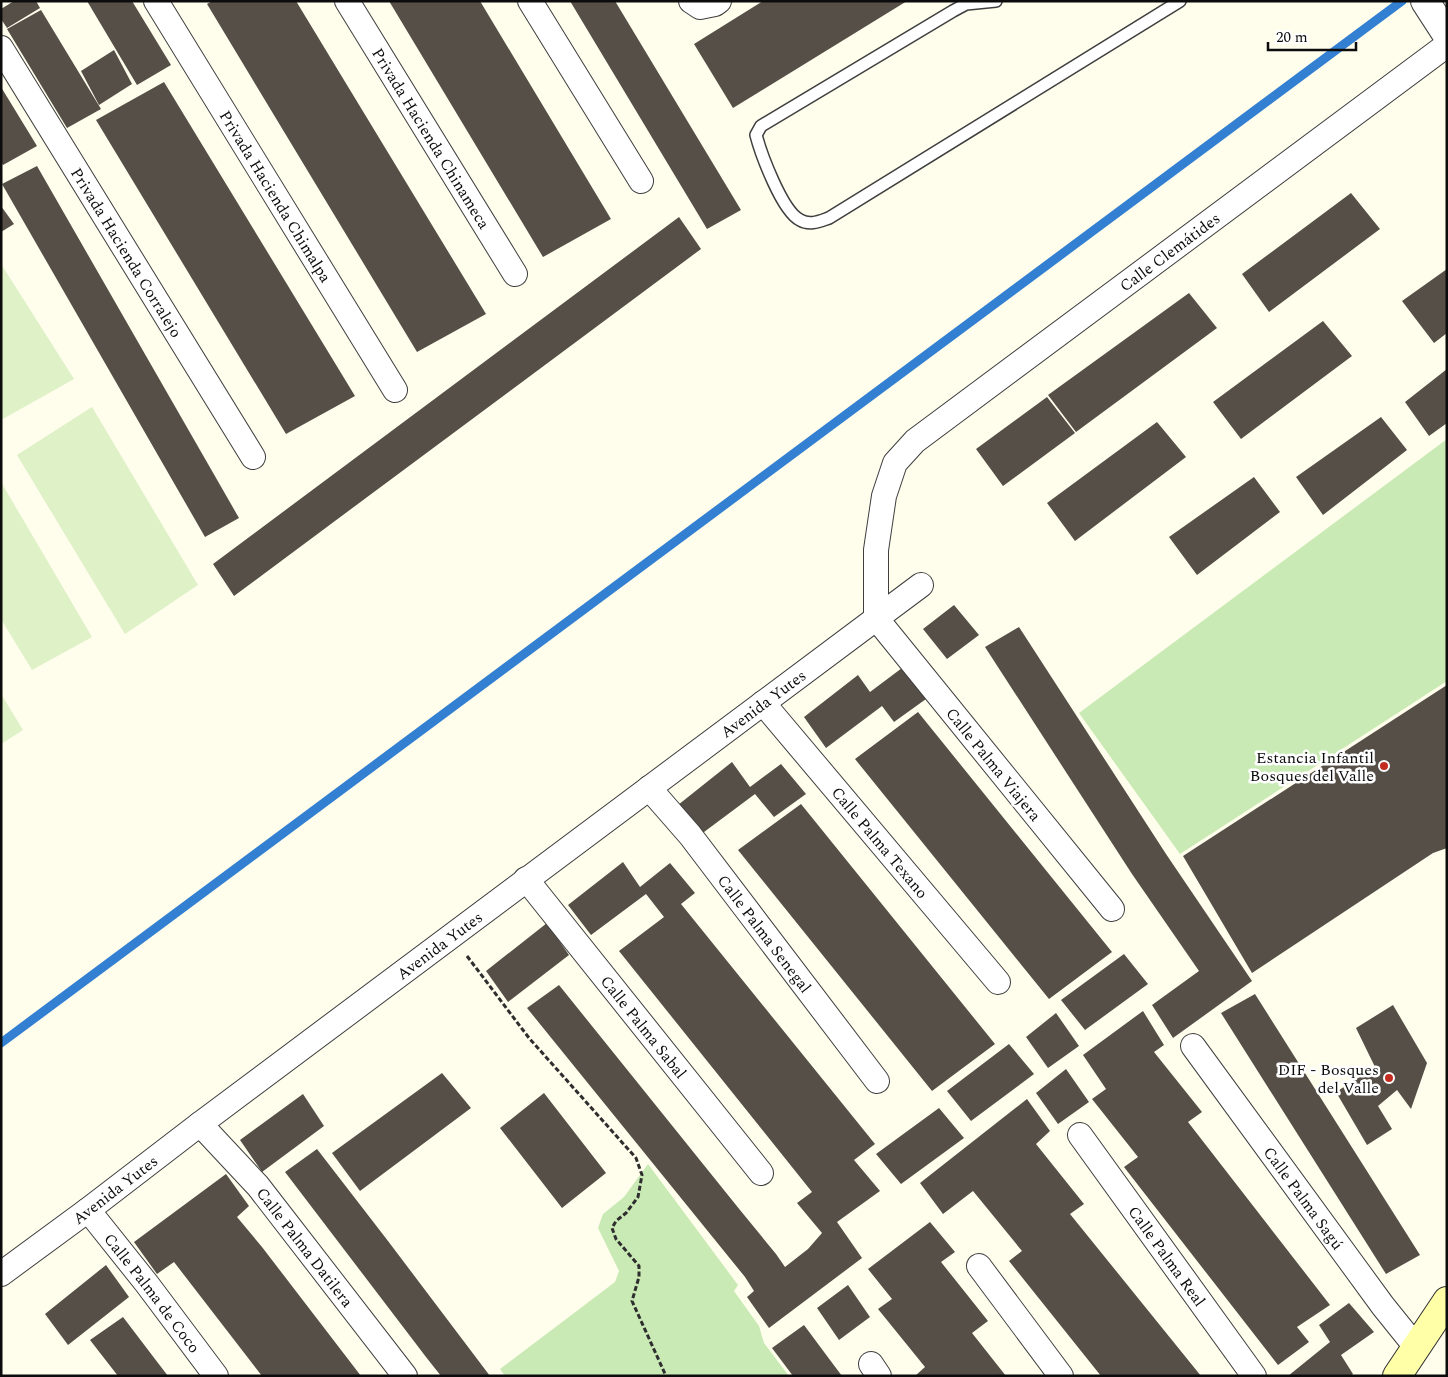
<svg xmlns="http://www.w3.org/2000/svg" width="1448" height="1377" font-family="Spectral,serif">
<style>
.green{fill:#caeab5}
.pitch{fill:#def1c7}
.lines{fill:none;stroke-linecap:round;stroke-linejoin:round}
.stream{stroke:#3380d2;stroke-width:9}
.building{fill:#554f48}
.service-casing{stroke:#3f3f3f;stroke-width:14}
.minor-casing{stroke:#3f3f3f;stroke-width:26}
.tertiary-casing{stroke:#3f3f3f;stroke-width:30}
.secondary-casing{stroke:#2e2e2e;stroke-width:30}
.path{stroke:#2e2e2e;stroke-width:3;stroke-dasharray:5 2.5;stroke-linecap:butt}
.service{stroke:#fff;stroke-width:11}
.minor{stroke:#fff;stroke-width:24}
.tertiary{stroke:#fff;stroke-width:28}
.secondary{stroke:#feffa7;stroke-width:28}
.poi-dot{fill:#c12b20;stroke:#fff;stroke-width:2}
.labels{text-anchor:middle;stroke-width:5;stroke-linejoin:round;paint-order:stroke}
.street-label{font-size:16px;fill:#0c0c0c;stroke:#fff}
.poi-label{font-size:16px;fill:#0c0c0c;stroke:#fff;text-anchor:end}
</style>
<rect width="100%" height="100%" fill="#fffdec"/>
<path class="green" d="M1447 439V681L1180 854 1079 713Z
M648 1164 738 1285 734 1291 759 1326 764 1343 789 1376H505L500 1369 615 1282 619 1271 598 1228 603 1214 624 1197Z"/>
<path class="pitch" d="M1 264 74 379 1 420Z
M92 407 198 585 125 634 17 455Z
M1 482 92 637 32 670 1 619Z
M1 694 23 730 1 744Z"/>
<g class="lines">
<path class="stream" d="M1 1043 1402 1"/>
</g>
<path class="building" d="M14 1H36L40 8 7 28 1 19V9Z
M87 1H132L171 65 137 85Z
M212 1H296L486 314 417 352 207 4Z
M389 1H480L611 219 543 257Z
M570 1H615L741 210 707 229Z
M763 1H907L733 108 694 44Z
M41 10 101 109 67 128 7 29Z
M114 50 132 84 99 105 81 71Z
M164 82 355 396 286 434 96 120Z
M1 87 37 146 3 165 1 162Z
M37 166 239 518 205 537 2 184Z
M1351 193 1380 229 1269 312 1242 274Z
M1 206 14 224 1 232Z
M679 217 701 249 234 596 213 564Z
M1447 269V333L1434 343 1402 301Z
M1189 293 1217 328 1076 432 1048 395Z
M1323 321 1352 356 1241 439 1213 402Z
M1447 369V423L1429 436 1405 402Z
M1047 397 1075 433 1003 486 976 449Z
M1381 417 1407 450 1323 515 1296 477Z
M1157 422 1186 457 1075 541 1047 503Z
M1254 477 1280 512 1197 575 1169 537Z
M954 605 979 635 947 659 923 629Z
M1019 627 1166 854 1252 981 1173 1038 1152 1005 1199 971 1132 874 985 647Z
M902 668 926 699 894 722 882 706 826 748 804 717 858 675 870 692Z
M1447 685V848L1433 853 1252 973 1183 856Z
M918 712 1112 952 1049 999 855 759Z
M732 762 750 787 781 764 806 794 774 817 755 794 700 835 678 805Z
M801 804 995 1044 932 1091 738 850Z
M623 862 640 887 670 863 695 893 681 904 875 1144 854 1160 880 1191 837 1222 862 1258 769 1328 747 1297 754 1291 745 1277 527 1008 559 985 740 1210 776 1254 785 1267 808 1249 822 1233 797 1203 812 1192 619 951 664 917 646 894 591 935 568 905Z
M547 923 569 955 508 1002 486 971Z
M1124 954 1148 984 1085 1030 1061 1000Z
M1255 994 1420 1255 1386 1274 1221 1013Z
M1393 1005 1427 1063 1411 1109 1397 1090 1378 1106 1392 1129 1367 1145 1336 1092 1375 1067 1356 1028Z
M1143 1011 1164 1045 1154 1052 1202 1112 1188 1122 1330 1305 1297 1327 1309 1342 1278 1365 1124 1167 1138 1157 1092 1099 1106 1089 1083 1055Z
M1056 1013 1079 1046 1048 1068 1026 1037Z
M1009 1044 1034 1074 971 1121 947 1091Z
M1066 1069 1089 1102 1058 1124 1036 1093Z
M442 1073 471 1108 360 1191 332 1153Z
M544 1093 606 1173 562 1208 500 1128Z
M303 1094 324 1126 262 1172 240 1140Z
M1027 1099 1050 1131 1036 1144 1084 1204 1070 1214 1201 1376H1101L1009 1261 1022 1251 973 1191 943 1214 920 1183Z
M939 1108 964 1138 901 1184 876 1154Z
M317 1149 388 1241 490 1376H441L426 1357 285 1172Z
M226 1174 249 1206 237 1217 262 1247 361 1376H262L174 1262 157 1274 134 1242Z
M930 1222 955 1252 941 1262 988 1321 972 1333 1006 1376H915L925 1367 878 1309 892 1299 868 1269Z
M106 1265 129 1297 68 1345 45 1314Z
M848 1285 870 1317 839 1340 817 1308Z
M1349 1303 1374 1332 1341 1355 1353 1374 1351 1376H1288L1330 1342 1319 1325Z
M123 1317 158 1363 168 1376H118L90 1340Z
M804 1325 827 1356 842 1376H793L772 1348Z"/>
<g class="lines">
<defs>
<path id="service" d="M996 1 966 4 953 11 761 126 756 135C761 154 782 211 800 220 810 226 820 221 829 218L1180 1"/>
<g id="minor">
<path id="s1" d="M156 1 395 390"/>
<path id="s2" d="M347 1 515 274"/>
<path d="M530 1 641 181"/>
<path d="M691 1 700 7 715 4 719 1"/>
<path id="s3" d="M1 48 253 457"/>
<path id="s4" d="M763 703 998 982"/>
<path id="s5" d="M649 788 690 835 877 1081"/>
<path id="s6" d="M526 879 761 1173"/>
<path id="s7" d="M1112 909 876 618V550L884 496 895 463 915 441 1447 45"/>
<path id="s8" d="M1193 1046 1383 1306 1416 1347"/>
<path id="s9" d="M200 1124 258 1186 405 1376"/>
<path id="s10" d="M1080 1135 1254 1376"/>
<path id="s11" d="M88 1210 147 1284 216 1376"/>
<path d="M979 1266 1061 1376"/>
<path id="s12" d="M1 1274 88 1210 200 1124 921 585"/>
<path d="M871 1364 879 1376"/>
</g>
<path id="tertiary" d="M1425 1 1447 35"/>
<path id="secondary" d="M1397 1376 1447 1301"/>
</defs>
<use href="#service" class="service-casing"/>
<use href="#minor" class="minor-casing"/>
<use href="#tertiary" class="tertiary-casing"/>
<use href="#secondary" class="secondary-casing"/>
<path class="path" d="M467 956 529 1038 636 1158 642 1175 638 1197 626 1213 616 1221 612 1228 616 1239 639 1266V1277L632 1301 666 1376"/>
<use href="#service" class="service"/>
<use href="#minor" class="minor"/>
<use href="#tertiary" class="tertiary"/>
<use href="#secondary" class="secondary"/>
</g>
<g class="poi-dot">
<circle cx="1384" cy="766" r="5"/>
<circle cx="1389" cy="1078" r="5"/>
</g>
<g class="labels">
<g class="street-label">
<text dy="6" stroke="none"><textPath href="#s2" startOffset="161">Privada Hacienda Chinameca</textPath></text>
<text dy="6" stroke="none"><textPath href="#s1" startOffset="229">Privada Hacienda Chimalpa</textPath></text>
<text dy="6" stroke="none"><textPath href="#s3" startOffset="240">Privada Hacienda Corralejo</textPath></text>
<text dy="6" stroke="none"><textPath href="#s7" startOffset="879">Calle Clemátides</textPath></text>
<text dy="6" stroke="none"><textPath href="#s12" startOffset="952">Avenida Yutes</textPath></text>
<text transform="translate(994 764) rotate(51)" y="6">Calle Palma Viajera</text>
<text dy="6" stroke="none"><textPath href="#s4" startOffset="182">Calle Palma Texano</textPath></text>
<text dy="6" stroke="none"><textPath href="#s5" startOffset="186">Calle Palma Senegal</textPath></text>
<text dy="6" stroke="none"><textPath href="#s12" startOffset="548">Avenida Yutes</textPath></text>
<text dy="6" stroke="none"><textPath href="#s6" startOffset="189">Calle Palma Sabal</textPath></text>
<text dy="6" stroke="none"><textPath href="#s12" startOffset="142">Avenida Yutes</textPath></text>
<text dy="6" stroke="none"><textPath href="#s8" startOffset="188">Calle Palma Sagú</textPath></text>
<text dy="6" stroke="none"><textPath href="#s9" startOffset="162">Calle Palma Datilera</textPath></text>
<text dy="6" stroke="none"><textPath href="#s10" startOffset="149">Calle Palma Real</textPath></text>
<text dy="6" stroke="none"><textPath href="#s11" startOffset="105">Calle Palma de Coco</textPath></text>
</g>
<g class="poi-label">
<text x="1374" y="763">Estancia Infantil<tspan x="1374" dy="18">Bosques del Valle</tspan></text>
<text x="1379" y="1075">DIF - Bosques<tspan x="1379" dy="18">del Valle</tspan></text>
</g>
</g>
<rect width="1448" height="1377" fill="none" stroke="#0c0c0c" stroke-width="5"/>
<path d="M1268 42v8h88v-8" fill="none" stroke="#0c0c0c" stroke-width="2.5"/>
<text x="1276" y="42" font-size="15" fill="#0c0c0c" stroke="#ffffff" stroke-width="4" paint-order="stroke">20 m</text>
</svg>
